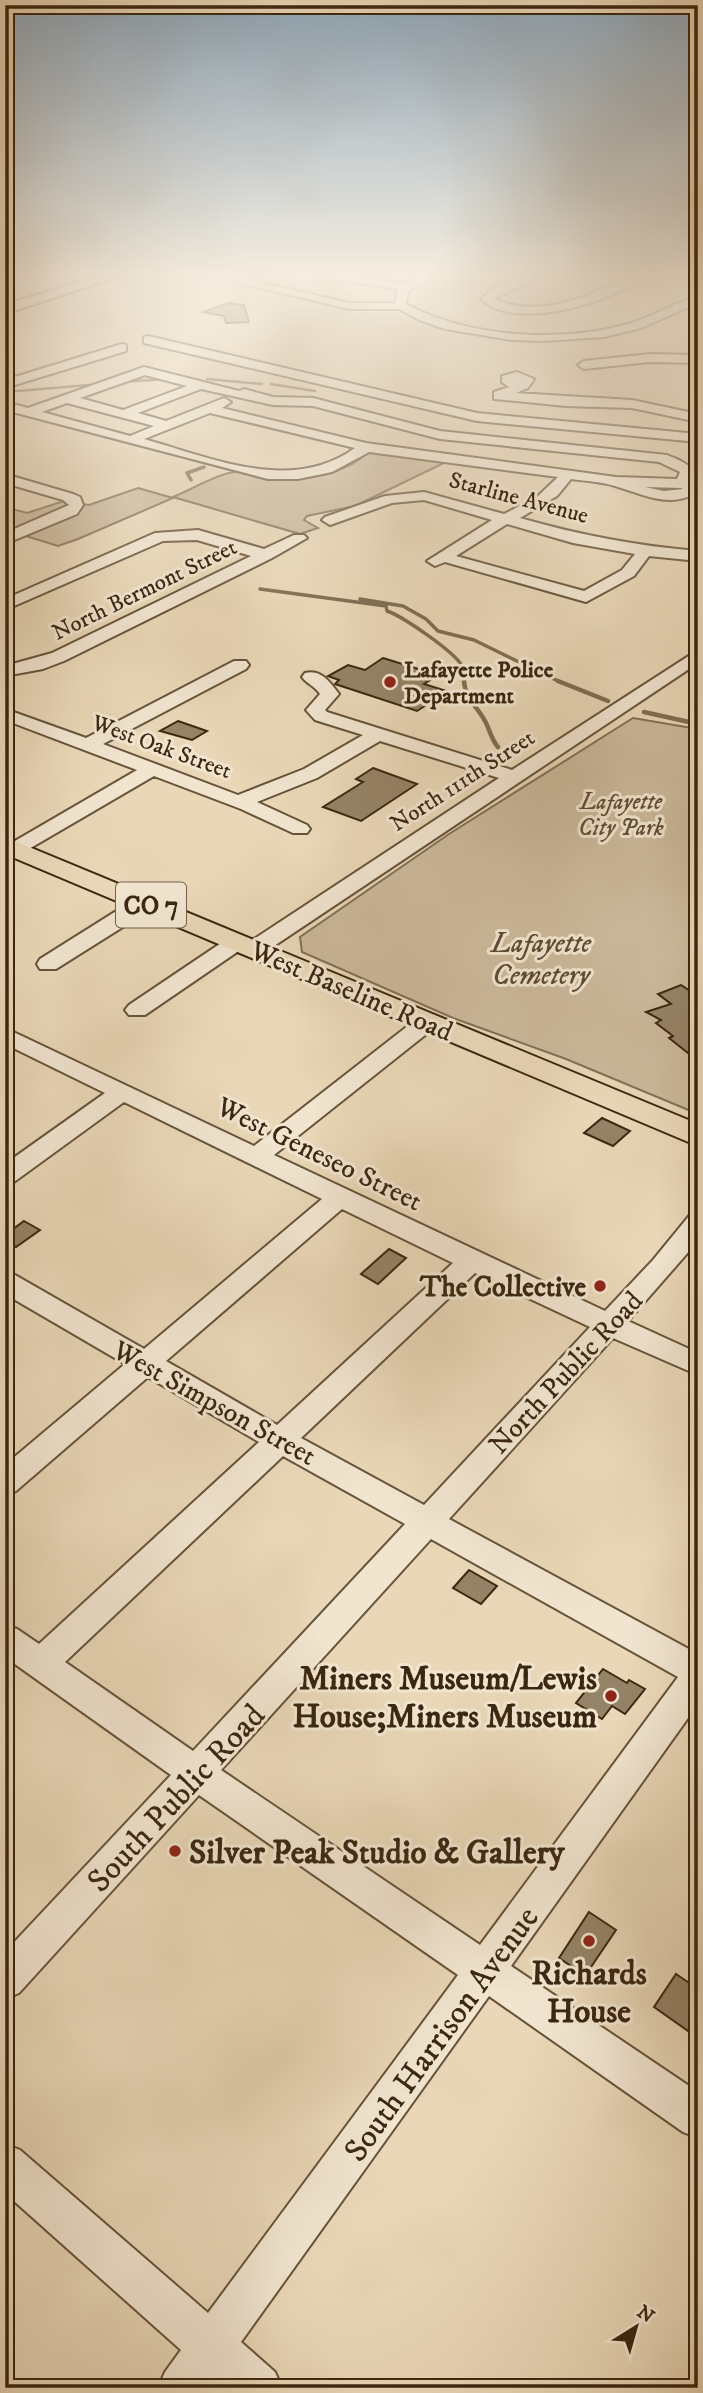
<svg xmlns="http://www.w3.org/2000/svg" width="703" height="2393" font-family="'IM FELL DW Pica',serif">
<style>
.green{fill:#cbb99b;stroke:#837056;stroke-width:2}
.lines{fill:none;stroke-linecap:round;stroke-linejoin:round}
.stream-far2{stroke:#806d52;stroke-width:2.5}
.stream-far1{stroke:#806d52;stroke-width:3.5}
.stream{stroke:#806d52;stroke-width:4.5}
.building{fill:#958367;stroke:#3b2710;stroke-width:2}
.minor-casing{stroke:#66533a;stroke-width:4}
.major-casing{stroke:#3b2710;stroke-width:4}
.minor{fill:#f1e5d0;fill-rule:evenodd}
.major{fill:#e9d7b7;fill-rule:evenodd}
.poi-dot{fill:#8f2418;stroke:#f1e5d0;stroke-width:2.5}
.labels{text-anchor:middle;stroke-width:6;stroke-linejoin:round;paint-order:stroke}
.far-street-label{font-size:23px;fill:#3b2710;stroke:#f1e5d0}
.far-poi-label{font-size:23px;font-weight:bold;fill:#3b2710;stroke:#f1e5d0;text-anchor:start}
.far-park-label{font-size:23px;font-style:italic;fill:#5f4c33;stroke:#f1e5d0}
.shield{fill:#f1e5d0;stroke:#72604a;stroke-width:2}
.shield-label{font-size:26px;font-weight:bold;fill:#3b2710}
.park-label{font-size:28px;font-style:italic;fill:#5f4c33;stroke:#f1e5d0}
.street-label{font-size:28px;fill:#3b2710;stroke:#f1e5d0}
.poi-label{font-size:28px;font-weight:bold;fill:#3b2710;stroke:#f1e5d0;text-anchor:end}
.near-poi-label{font-size:33px;font-weight:bold;fill:#3b2710;stroke:#f1e5d0;text-anchor:end}
.near-street-label{font-size:33px;fill:#3b2710;stroke:#f1e5d0}
</style>
<rect width="100%" height="100%" fill="#e9d7b7"/>
<filter id="stains"><feTurbulence type="fractalNoise" baseFrequency=".00286" numOctaves="4"/><feColorMatrix values="0 0 0 0 .2 0 0 0 0 .09 0 0 0 0 .02 0 0 0 .5 -.17"/></filter>
<radialGradient id="worn" r=".72"><stop offset=".6" stop-color="#630" stop-opacity="0"/><stop offset="1" stop-color="#630" stop-opacity=".3"/></radialGradient>
<path class="green" d="M369 452 448 461 355 506 307 516 304 520 318 528 300 534 173 497C190 490 217 474 234 472 243 470 256 477 266 478 301 481 341 477 369 452Z
M138 488 173 498 78 539 58 546 13 532 5 535V507L27 513 64 501 89 505Z
M633 718 698 729V1114L566 1059 453 1018 302 952 300 937 449 834Z"/>
<g class="lines">
<path class="stream-far2" d="M207 379 262 384
M121 382 166 379
M271 384 315 391
M5 392 101 384"/>
<path class="stream-far1" d="M191 480 187 473 204 467
M260 589 386 606 387 611C402 616 455 652 462 666 464 670 464 678 464 683
M360 599 403 606 426 619 438 631 474 640 562 683"/>
<path class="stream" d="M464 681C465 699 477 706 485 721 490 730 491 739 498 747
M558 681 608 701
M644 712 698 724"/>
</g>
<path class="building" d="M229 303 244 305 249 322 226 323 224 316 203 312Z
M383 658 438 675 424 684 453 693 438 703 431 702 417 711 335 684 339 680 328 676 348 665 365 670Z
M178 721 207 731 192 740 160 731Z
M373 768 417 784 361 821 323 807 363 782 356 779Z
M681 985 698 996V1061L669 1038 673 1036 656 1023 661 1020 646 1012 671 1004 658 994Z
M602 1118 630 1131 613 1146 584 1133Z
M24 1221 40 1230 16 1247 5 1241V1235Z
M389 1249 406 1258 378 1284 361 1274Z
M469 1570 497 1586 481 1604 453 1588Z
M603 1669 627 1683 629 1680 645 1689 625 1714 612 1706 602 1719 576 1703Z
M589 1912 616 1930 589 1970 587 1968 583 1974 559 1958Z
M676 1974 698 1989V2038L654 2007Z"/>
<g class="lines">
<defs>
<path id="minor" d="M207 275H228L349 303H395L398 289 325 278 320 275H348L403 283 419 275H434L408 291 406 304C468 338 561 343 628 324 652 317 674 303 698 296V303L641 328 604 337 544 341 512 340 445 329 419 320 399 309H349Z
M527 275H542L494 299C527 314 565 305 596 292 614 284 629 275 648 275 617 301 514 333 481 299L493 289Z
M148 336 477 413 698 434V442L477 421 144 343V337Z
M122 344 126 345V351L5 388V380Z
M650 354 698 355V363L650 362 584 369 578 365 584 361Z
M144 367 239 391 244 389 273 397 313 398 440 431 667 455C678 460 687 462 694 472L691 482 698 486 695 494C667 508 642 494 615 486 602 482 586 481 571 479L557 496 520 518C579 535 637 546 698 551V561L649 556 634 576 586 602 445 562 435 566 427 561 492 520 424 500 392 503 330 525 322 520 325 517 385 496 424 492 504 514 537 497 558 477 369 452 332 472 298 479H268L5 410V402L28 408ZM145 375 187 386 123 410 80 398ZM201 389 273 405 313 406 440 439 659 462 680 472 677 479 616 477 366 443 222 408 231 402 224 398 166 421 138 413ZM67 403 154 426 130 436 42 412ZM210 413 355 448C291 494 212 458 144 439ZM645 487 681 488 683 489 664 491ZM507 524 573 543 635 554 622 570 584 591 456 556Z
M517 372 534 379 528 388 516 393 632 400 698 414V422L632 408 566 406 494 399V392L509 387 502 382V376Z
M5 474 73 494 80 497 83 505 77 514 5 544V533L69 505 63 500 5 483Z
M198 530 264 549 294 535H304L307 538 272 558 64 661 43 669 5 676V666L52 653 251 556 197 540 163 541 5 610V599L155 533Z
M698 650V663L262 954H246L243 948 145 1015H129L125 1010 129 1005 230 937H246L248 943 499 778 380 741 317 778 257 802 307 825 310 829 307 833H293L241 809 154 776 22 853 15 855 5 850 8 845 137 770 5 720V709L86 738 234 661H246L249 665 246 669 103 744 238 795 304 769 363 735 315 720 306 710 320 694C315 686 307 684 302 677L305 673C321 669 330 682 339 694L325 710 327 712 512 770Z
M145 897 153 898 156 903 153 908 56 969H40L37 964 40 959 137 898Z
M426 1016 434 1018 438 1023 434 1028 274 1155 605 1311 653 1260 689 1216 698 1213V1241L628 1321 698 1353V1375L613 1338 449 1519 698 1654V1704L511 1966 698 2092V2138L683 2132 489 1996 241 2342 275 2372 282 2388H224L215 2380 209 2388H158L165 2372 181 2350 5 2193V2144L20 2150 208 2313 458 1975 199 1795 19 1993 5 1999V1952L171 1775 5 1657V1625L17 1629 39 1644 259 1442 148 1377 16 1491 5 1495V1465L125 1364 5 1294V1273L15 1275 144 1349 322 1199 124 1102 14 1182 5 1184V1164L105 1093 5 1044V1028L254 1146 418 1018ZM342 1209 453 1263 277 1425 166 1361ZM475 1273 590 1327 424 1505 301 1438ZM283 1456 405 1524 193 1751 65 1662ZM431 1539 678 1677 480 1945 221 1770Z"/>
<path id="major" d="M100 275H122L5 314V305Z
M5 837 698 1124V1146L5 854Z"/>
</defs>
<use href="#minor" class="minor-casing"/>
<use href="#major" class="major-casing"/>
<use href="#minor" class="minor"/>
<use href="#major" class="major"/>
</g>
<linearGradient id="sky" x2="0" y2="1"><stop stop-color="#91aabe"/><stop offset="0.45" stop-color="#f5eddf"/><stop offset="1" stop-color="#f5eddf" stop-opacity="0"/></linearGradient>
<rect width="703" height="610" fill="url(#sky)"/>
<g class="poi-dot">
<circle cx="390" cy="682" r="7"/>
<circle cx="600" cy="1286" r="7"/>
<circle cx="611" cy="1696" r="7"/>
<circle cx="175" cy="1851" r="7"/>
<circle cx="589" cy="1941" r="7"/>
</g>
<g class="labels">
<g class="far-street-label">
<text transform="translate(519 497) rotate(15)" y="8">Starline Avenue</text>
<text transform="translate(144 589) rotate(-26)" y="8">North Bermont Street</text>
<text transform="translate(162 746) rotate(20)" y="8">West Oak Street</text>
<text transform="translate(462 780) rotate(-33)" y="8">North 111th Street</text>
</g>
<g class="far-poi-label">
<text x="404" y="677">Lafayette Police<tspan x="404" dy="26">Department</tspan></text>
</g>
<g class="far-park-label">
<text x="621" y="809">Lafayette<tspan x="621" dy="26">City Park</tspan></text>
</g>
<rect class="shield" x="116" y="882.5" width="70" height="45" rx="5"/>
<g class="shield-label">
<text x="151" y="914">CO 7</text>
</g>
<g class="park-label">
<text x="541" y="952">Lafayette<tspan x="541" dy="32">Cemetery</tspan></text>
</g>
<g class="street-label">
<text transform="translate(352 990) rotate(23)" y="10">West Baseline Road</text>
<text transform="translate(320 1153) rotate(26)" y="10">West Geneseo Street</text>
<text transform="translate(565 1372) rotate(-47)" y="10">North Public Road</text>
<text transform="translate(215 1402) rotate(29)" y="10">West Simpson Street</text>
</g>
<g class="poi-label">
<text x="586" y="1296">The Collective</text>
</g>
<g class="near-poi-label">
<text x="597" y="1689">Miners Museum/Lewis<tspan x="597" dy="38">House;Miners Museum</tspan></text>
<text x="189" y="1863" text-anchor="start">Silver Peak Studio &amp; Gallery</text>
<text x="589" y="1984" text-anchor="middle">Richards<tspan x="589" dy="38">House</tspan></text>
</g>
<g class="near-street-label">
<text transform="translate(175 1797) rotate(-47)" y="12">South Public Road</text>
<text transform="translate(440 2033) rotate(-54)" y="12">South Harrison Avenue</text>
</g>
</g>
<rect width="703" height="2393" fill="none" stroke="#e9d7b7" stroke-width="28"/>
<rect x="7" y="7" width="689" height="2379" fill="none" stroke="#3b2710" stroke-width="3.5"/>
<rect x="14" y="14" width="675" height="2365" fill="none" stroke="#3b2710" stroke-width="2"/>
<g transform="translate(636 2327) rotate(37)" stroke="#f1e5d0" stroke-width="5" paint-order="stroke">
<path d="M0-5L12 26L0 18L-12 26Z" fill="#3b2710"/>
<text y="-10" font-size="19" font-weight="bold" text-anchor="middle" fill="#3b2710">N</text>
</g>
<rect width="100%" height="100%" filter="url(#stains)"/>
<rect width="100%" height="100%" fill="url(#worn)"/>
</svg>
